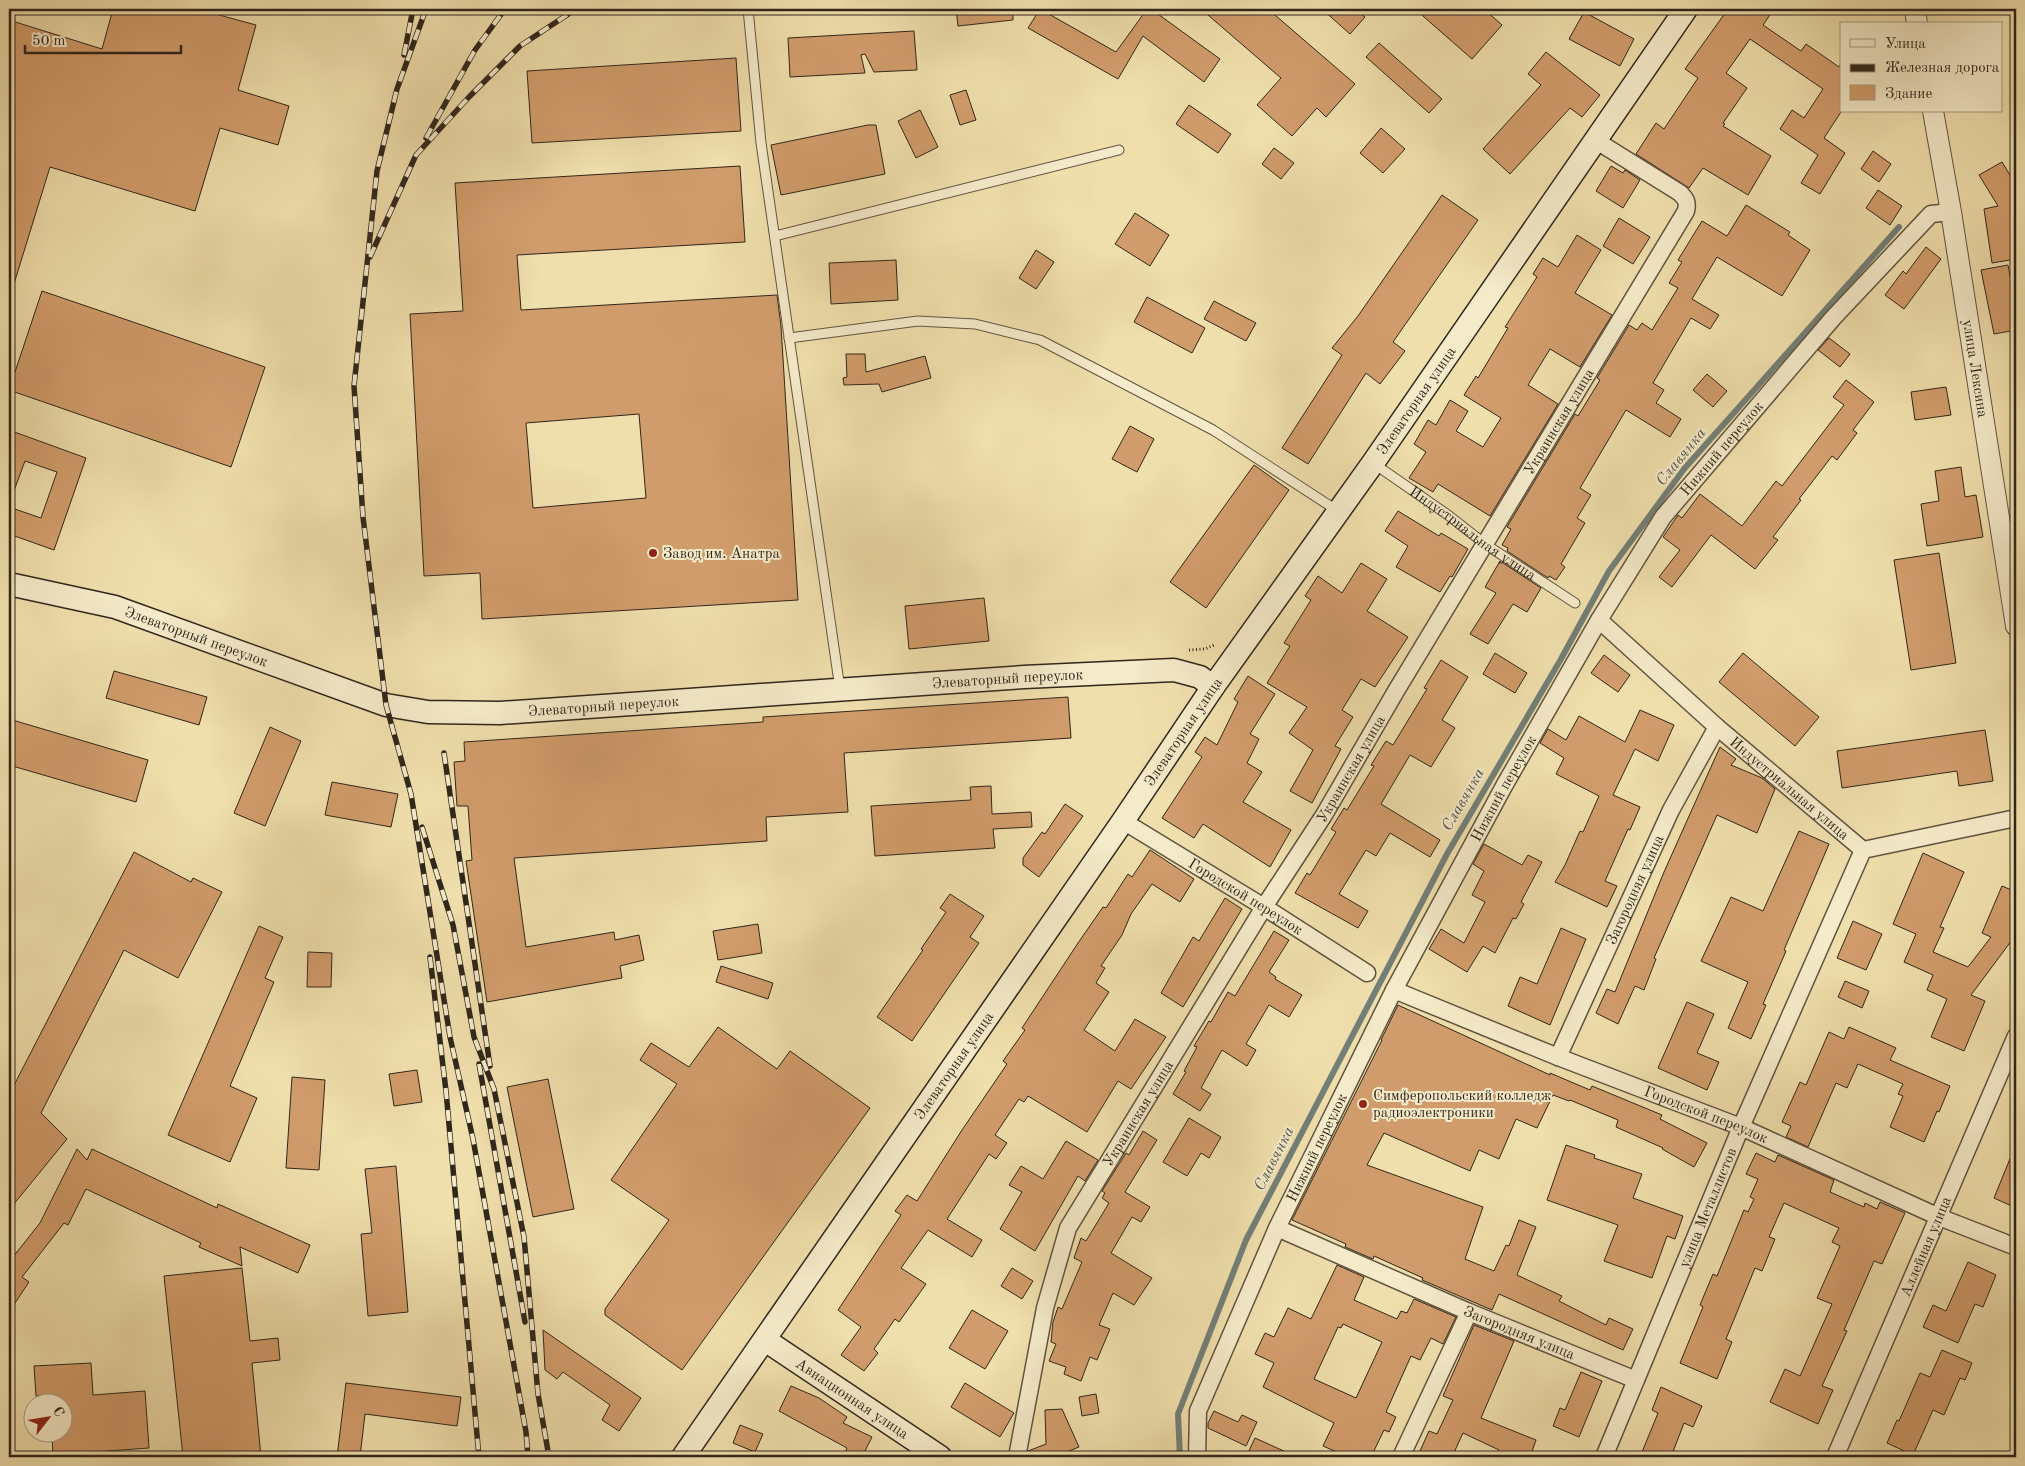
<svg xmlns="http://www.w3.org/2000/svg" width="2025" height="1466" font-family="'Old Standard TT',serif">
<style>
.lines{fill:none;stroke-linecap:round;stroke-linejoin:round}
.stream{stroke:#737f77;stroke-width:6}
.building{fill:#d19c6b;stroke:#30261b;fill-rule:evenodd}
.service-casing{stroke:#60543f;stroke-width:11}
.minor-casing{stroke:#60543f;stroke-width:19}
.tertiary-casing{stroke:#60543f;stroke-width:22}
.secondary-casing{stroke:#30261b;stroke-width:25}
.path{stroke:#30261b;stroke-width:3;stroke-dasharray:1 2.5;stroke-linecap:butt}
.service{stroke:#f5eac9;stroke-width:9}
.minor{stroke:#f5eac9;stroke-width:16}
.tertiary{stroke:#f5eac9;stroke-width:20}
.secondary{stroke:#f5eac9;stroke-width:22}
.rail-casing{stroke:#30261b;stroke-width:5.5}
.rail{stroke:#f5eac9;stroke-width:4;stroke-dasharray:11;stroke-linecap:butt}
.poi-dot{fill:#8f2418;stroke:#f5eac9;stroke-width:2}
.labels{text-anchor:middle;stroke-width:4;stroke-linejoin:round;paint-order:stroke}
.street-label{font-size:15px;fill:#30261b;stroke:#f5eac9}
.poi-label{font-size:15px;fill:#30261b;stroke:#f5eac9;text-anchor:start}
.water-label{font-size:16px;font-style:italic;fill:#515249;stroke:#f5eac9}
</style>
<rect width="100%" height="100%" fill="#efdfac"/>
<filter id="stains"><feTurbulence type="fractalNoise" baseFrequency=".004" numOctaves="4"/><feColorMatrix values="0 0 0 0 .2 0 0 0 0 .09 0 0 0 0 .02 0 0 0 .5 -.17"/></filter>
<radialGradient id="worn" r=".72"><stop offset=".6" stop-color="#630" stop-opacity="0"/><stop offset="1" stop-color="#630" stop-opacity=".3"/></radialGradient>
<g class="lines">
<path class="stream" d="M1180 1457 1178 1414 1246 1240 1447 854 1561 659 1609 571 1684 469 1899 227"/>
</g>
<path class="building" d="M113 9H197L256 25 238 90 289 106 278 145 220 128 195 211 50 167 13 287 9 286V20L102 49Z
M956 9H1013V20L958 26Z
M1040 9 1116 52 1147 9H1151L1220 59 1204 82 1143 36 1118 79 1028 28Z
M1201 9H1268L1355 84 1326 117 1317 108 1292 136 1257 105 1281 78Z
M1322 9H1355L1365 17 1350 34Z
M1415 9H1484L1502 25 1472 59Z
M1728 9H1774L1763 25 1801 51 1806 44 1839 67 1841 63V112L1824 138 1845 153 1820 194 1801 183 1818 155 1780 129 1792 110 1804 118 1823 89 1750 39 1726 73 1747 88 1723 123 1725 124 1723 126 1771 156 1748 195 1703 168 1689 188 1636 154 1656 123 1664 129 1698 78 1685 69Z
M1584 12 1634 39 1620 66 1569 39Z
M914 31 917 70 874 72 865 54 861 55 865 73 790 77 788 38Z
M1379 43 1442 99 1429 113 1366 57Z
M1546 52 1600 95 1582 117 1570 108 1510 174 1483 149 1541 85 1528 74Z
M736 58 741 131 532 143 527 71Z
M966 90 976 120 960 125 950 95Z
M1189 105 1231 134 1218 153 1176 124Z
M920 110 938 147 916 158 898 121Z
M868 125H876L885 174 781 195 771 145Z
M1381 128 1405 149 1383 173 1360 153Z
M1274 148 1294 163 1281 179 1262 164Z
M1873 151 1891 164 1879 182 1861 169Z
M2002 162 2016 185V259L1992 263 1984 209 1998 206 1979 175Z
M740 166 745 242 517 255 521 310 777 295 781 326 798 600 482 619 480 573 424 576 410 314 463 311 455 183ZM639 414 646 498 533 508 526 423Z
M1611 166 1623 173 1625 170 1640 180 1623 208 1596 191Z
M1878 190 1902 206 1890 225 1866 208Z
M1442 195 1478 220 1393 342 1405 351 1380 384 1366 373 1308 464 1282 448 1342 355 1332 348 1358 316Z
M1746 205 1790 232 1788 235 1810 250 1782 296 1717 257 1692 299 1719 315 1710 329 1691 318 1653 383 1664 390 1656 403 1681 419 1670 437 1626 410 1580 488 1591 495 1577 518 1585 523 1561 564 1565 567 1556 580 1549 576 1548 578 1507 551 1508 548 1502 545 1511 529 1507 527 1575 414 1578 416 1600 380 1597 378 1629 325 1637 330 1642 323 1652 330 1678 288 1669 283 1682 262 1678 260 1702 221 1727 236Z
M1135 213 1169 235 1150 266 1115 244Z
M1619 218 1650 237 1633 264 1603 246Z
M1577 235 1601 250 1575 293 1612 315 1580 367 1550 349 1528 385 1558 404 1490 516 1438 484 1433 492 1409 478 1426 452 1414 444 1428 420 1436 425 1450 400 1468 411 1456 431 1483 447 1501 418 1464 395 1476 376 1478 378 1508 328 1505 327 1537 277 1533 274 1543 258 1558 267Z
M1926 247 1941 259 1904 309 1885 295 1903 271 1906 274Z
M1036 250 1054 262 1036 289 1019 278Z
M896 260 898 300 831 304 829 263Z
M2008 265 2016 306V330L1994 334 1981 270Z
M42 291 265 367 231 467 9 390Z
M1147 297 1205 328 1192 353 1134 322Z
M1214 301 1256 323 1246 341 1204 319Z
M1829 338 1850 354 1840 367 1818 350Z
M846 354H865L866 372 925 356 931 378 882 392 879 384 844 385 843 378 847 377Z
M1707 374 1727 391 1713 407 1693 390Z
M1846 380 1874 402 1853 430 1857 433 1837 460 1832 456 1799 499 1801 500 1773 537 1778 540 1755 569 1711 535 1672 587 1659 577 1680 550 1663 537 1678 515 1682 518 1700 494 1742 526 1776 481 1782 486 1844 405 1833 397Z
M1946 387 1951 415 1915 420 1911 392Z
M1130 426 1154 439 1137 472 1112 459Z
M9 430 86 458 54 550 9 534V507L41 518 57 472 25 461 11 499H9Z
M1254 465 1289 490 1206 608 1170 582Z
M1961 467 1965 497 1976 495 1983 537 1927 546 1921 504 1939 501 1935 471Z
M1398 511 1439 536 1441 533 1468 549 1452 577 1450 576 1440 592 1396 567 1408 546 1385 531Z
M1939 553 1956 663 1911 670 1894 560Z
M1500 561 1541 588 1527 612 1513 604 1488 644 1470 634 1496 593 1485 587Z
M1361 563 1387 579 1367 611 1408 637 1375 687 1361 679 1342 710 1353 717 1335 746 1341 749 1312 803 1290 791 1313 750 1289 733 1307 707 1267 683 1290 646 1284 643 1311 600 1305 596 1318 576 1342 593Z
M984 598 989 641 909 649 905 606Z
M1495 653 1527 673 1515 693 1483 674Z
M1743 653 1819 717 1795 746 1719 682Z
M1604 655 1630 675 1618 692 1591 673Z
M1441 660 1468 677 1442 720 1455 728 1431 767 1410 755 1381 804 1440 840 1430 857 1390 833 1376 856 1366 850 1339 894 1368 911 1358 928 1295 893 1307 873 1310 875 1336 832 1331 829 1344 808 1347 810 1374 766 1371 765 1386 741 1393 745 1427 689 1424 688Z
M114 671 207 697 199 725 106 698Z
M1248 676 1275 694 1250 734 1259 739 1247 763 1262 772 1243 802 1291 830 1270 867 1203 824 1194 838 1162 818 1202 757 1195 752 1205 737 1217 745 1238 702 1234 699Z
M1068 697 1071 738 844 753 848 812 766 817 767 841 514 858 526 947 614 932 615 940 639 935 644 960 620 966 622 978 487 1002 466 861 472 860 468 806H457L454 762 465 761 464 742 763 722V717Z
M1640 710 1674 725 1658 761 1635 749 1613 795 1640 807 1630 830 1628 829 1605 881 1617 886 1607 907 1555 882 1565 865 1580 831 1583 832 1599 796 1556 774 1564 758 1540 743 1548 729 1566 740 1579 716 1625 742Z
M9 719 148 760 136 802 9 765Z
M270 727 301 741 265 826 234 813Z
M1985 730 1993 781 1959 786 1957 771 1842 788 1837 751Z
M1720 747 1736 759 1731 765 1762 778 1775 789 1757 833 1717 815 1654 958 1656 959 1644 990 1635 986 1618 1024 1596 1013 1607 989 1615 992 1664 872Z
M332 782 398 794 391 827 325 815Z
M991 786 992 814 1031 812 1032 827 993 829 995 848 875 856 871 806 971 800 970 787Z
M1065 804 1083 816 1039 877 1023 865V858L1042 832 1045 834Z
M1799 831 1829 844 1784 950 1786 951 1763 1004 1766 1005 1751 1039 1728 1028 1748 982 1701 961 1731 897 1763 911Z
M1484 844 1522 865 1528 855 1542 862 1521 902 1524 904 1516 919 1513 918 1495 953 1483 946 1467 972 1429 949 1441 929 1464 943 1485 902 1472 895 1484 871 1473 864Z
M1150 850 1194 879 1180 902 1152 884 1131 914 1122 935 1101 966 1105 968 1096 983 1109 992 1084 1030 1115 1051 1135 1019 1166 1037 1131 1089 1118 1081 1087 1132 1028 1096 1024 1102 1019 1099 995 1135 1007 1143 996 1159 989 1154 947 1219 982 1240 972 1257 928 1230 901 1268 926 1284 899 1322 895 1319 874 1349 878 1353 864 1371 841 1355 861 1327 838 1310 901 1215 895 1211 907 1195 917 1201 962 1130 1007 1064 1003 1061 1025 1030 1022 1028 1078 943 1103 907 1106 908 1128 874 1132 877Z
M134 852 191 882 193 878 222 892 178 978 124 950 41 1113 67 1139 9 1210V1095Z
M1923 853 1964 872 1940 927 1944 928 1933 952 1968 967 1991 937 1982 933 2002 886 2016 892V930L2012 940 1971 995 1985 1001 1964 1051 1931 1037 1947 999 1927 990 1933 975 1904 962 1916 934 1893 924Z
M950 894 984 916 970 937 979 943 912 1041 877 1017 923 950 921 949 946 912 940 908Z
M1225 898 1242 909 1183 1007 1161 993 1193 937 1199 941Z
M1853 921 1882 934 1866 970 1837 958Z
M758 924 762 953 718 960 713 931Z
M259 926 283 937 265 978 274 982 230 1086 257 1098 230 1162 168 1135Z
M1561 928 1586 939 1550 1025 1508 1006 1520 977 1537 984Z
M1274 931 1289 940 1269 972 1276 977 1275 979 1302 995 1289 1017 1269 1005 1246 1044 1256 1050 1247 1066 1222 1050 1201 1088 1211 1094 1200 1111 1173 1094 1186 1072 1184 1071 1197 1047 1194 1046 1209 1021 1211 1022 1228 992 1235 996Z
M308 952 332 953 331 987H307Z
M721 966 773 983 768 999 716 982Z
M1845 981 1869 991 1862 1008 1838 997Z
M1687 1002 1714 1014 1697 1053 1719 1062 1707 1090 1658 1068Z
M1398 1005 1550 1075V1073L1590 1090 1592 1086 1662 1115 1660 1119 1707 1143 1694 1167 1662 1149 1663 1148 1616 1127 1618 1120 1570 1100 1569 1101 1553 1095 1537 1128 1516 1119 1499 1159 1479 1150 1470 1171 1384 1133 1367 1165 1483 1207 1465 1259 1494 1271 1506 1245 1509 1246 1519 1220 1536 1227 1517 1275 1562 1296 1559 1301 1606 1325 1609 1318 1633 1329 1623 1350 1499 1294 1492 1310 1422 1280 1423 1278 1374 1256 1373 1259 1345 1247 1346 1244 1292 1220 1382 1040H1381Z
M718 1027 777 1069 790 1051 870 1108 682 1370 605 1315V1309L669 1220 611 1180 677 1084 640 1060 651 1043 689 1067Z
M1849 1027 1896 1048 1890 1060 1950 1086 1939 1112 1937 1111 1924 1142 1890 1127 1903 1096 1898 1094 1903 1084 1858 1064 1847 1088 1836 1083 1808 1147 1786 1137 1791 1126 1782 1122 1800 1082 1806 1085 1829 1032 1844 1039Z
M417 1070 422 1102 394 1106 389 1074Z
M292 1077 325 1080 319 1170 286 1168Z
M548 1079 574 1209 533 1217 507 1087Z
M1189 1118 1221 1137 1209 1158 1201 1153 1187 1176 1163 1162Z
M1143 1131 1157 1140 1125 1192 1150 1207 1141 1222 1132 1217 1111 1253 1152 1278 1134 1305 1113 1293 1099 1325 1110 1329 1097 1360 1090 1357 1081 1381 1064 1374 1066 1367 1049 1361 1056 1344 1051 1342 1053 1322 1058 1307 1062 1309 1082 1262 1074 1258 1081 1238 1086 1241 1109 1203 1102 1198 1105 1193 1102 1191 1126 1153 1129 1155Z
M1066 1141 1098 1160 1085 1181 1078 1176 1035 1251 1000 1229 1022 1192 1009 1185 1021 1166 1043 1179Z
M2016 1144V1208L1994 1198Z
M1566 1145 1595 1155 1594 1158 1642 1174 1633 1198 1683 1216 1675 1239 1667 1236 1652 1278 1604 1261 1618 1225 1547 1200Z
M77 1149 87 1160 92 1149 217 1208 218 1204 310 1245 298 1273 240 1247 242 1266 199 1247 201 1243 86 1189 68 1225 64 1223 22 1277 29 1282 9 1312V1262L40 1223Z
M1756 1153 1775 1162 1778 1155 1834 1180 1830 1192 1864 1207 1865 1203 1877 1209 1880 1202 1905 1213 1882 1264 1874 1261 1844 1330 1847 1331 1822 1386 1833 1390 1818 1424 1770 1402 1785 1369 1800 1376 1832 1304 1817 1298 1840 1246 1832 1242 1839 1228 1784 1203 1769 1237 1775 1239 1762 1271 1755 1268 1726 1339 1732 1342 1717 1379 1680 1363 1703 1307 1700 1305 1713 1274 1717 1276 1744 1210 1748 1212 1754 1199 1750 1197 1758 1179 1746 1174Z
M396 1166 408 1312 368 1316 361 1234 372 1233 365 1169Z
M1968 1262 1996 1275 1983 1307 1975 1304 1958 1343 1923 1327 1933 1305 1946 1311Z
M1337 1265 1364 1277 1354 1300 1397 1319 1401 1311 1407 1313 1414 1299 1456 1317 1443 1344 1431 1338 1420 1360 1411 1356 1386 1412 1396 1417 1389 1432 1384 1430 1371 1457H1348L1323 1446 1334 1423 1263 1387 1274 1363 1255 1354 1265 1333 1274 1337 1288 1308 1311 1319ZM1343 1324 1382 1342 1356 1398 1314 1379 1338 1327 1341 1328Z
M242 1268 250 1341 278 1338 280 1360 252 1363 261 1457H183L164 1276Z
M1012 1268 1033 1281 1022 1299 1001 1286Z
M972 1310 1008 1331 985 1369 949 1348Z
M1474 1325 1514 1341 1481 1418 1536 1440 1530 1457H1507L1498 1453 1499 1450 1463 1433 1452 1457H1432L1420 1451 1429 1431 1437 1434 1453 1400 1443 1396Z
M543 1330 641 1398 619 1431 602 1420 610 1405 563 1372 557 1379 545 1370Z
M1942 1350 1972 1363 1965 1380 1960 1378 1944 1415 1933 1410 1913 1455 1887 1443 1897 1420 1899 1421 1920 1373 1930 1377Z
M91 1363 93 1395 145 1391 149 1448 53 1455 52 1434H62V1404H50L49 1396H36L34 1366Z
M1581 1372 1602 1381 1579 1437 1553 1426 1560 1408 1565 1410Z
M346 1383 461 1397 457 1426 365 1414 360 1457H337Z
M965 1383 1014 1413 1000 1437 951 1407Z
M791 1386 819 1398 847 1417 843 1423 872 1437 862 1457H843L847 1448 779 1411Z
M1661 1387 1702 1406 1693 1427 1684 1423 1671 1457H1640L1658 1413 1652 1410Z
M1096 1394 1099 1413 1082 1416 1079 1397Z
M1062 1409 1079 1447 1054 1457H1027L1028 1451 1046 1444 1045 1410Z
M1214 1411 1238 1422 1242 1415 1257 1422 1246 1446 1208 1428V1423Z
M740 1425 763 1434 755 1452 733 1443Z
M1255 1438 1297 1457H1246Z"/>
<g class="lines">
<defs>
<g id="service">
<path d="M748 9 761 143 840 689"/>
<path d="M775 236 1119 150"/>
<path d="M789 338 918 321 975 324 1040 340 1213 430 1338 511"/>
<path id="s1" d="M1373 463 1448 515 1485 544 1575 603"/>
</g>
<g id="minor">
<path id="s2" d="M1599 620 1717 727 1863 850 2016 818"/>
<path id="s3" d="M1123 821 1264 907 1367 973"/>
<path id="s4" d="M1394 990 1558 1057 1741 1127 1939 1217 2016 1247"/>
<path id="s5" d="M1558 1057 1671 810 1717 727"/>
<path id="s6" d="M1277 1228 1469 1312 1636 1380"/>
<path id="s7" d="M1017 1457 1045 1308 1068 1228 1264 907 1324 815 1396 691 1686 211C1688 202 1686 199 1680 193L1595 140"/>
<path id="s8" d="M1197 1457 1198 1411 1277 1228 1394 990 1504 786 1599 620 1663 517 1833 318 1931 214 1951 212"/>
<path d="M1401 1457 1469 1312"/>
<path id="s9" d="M1604 1457 1741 1127 1863 850"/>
<path id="s10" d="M1835 1457 2016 1036"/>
</g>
<g id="tertiary">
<path d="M1915 9 1917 24"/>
<path id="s11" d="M1933 111 1951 212 2016 626"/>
</g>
<g id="secondary">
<path id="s12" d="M9 584 115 607 386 705 428 712 500 713 1024 677 1174 670 1200 677 1213 687"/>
<path id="s13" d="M765 1340 940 1457"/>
<path id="s14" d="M683 1457 1123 821 1213 687 1373 463 1686 9"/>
</g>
</defs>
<use href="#service" class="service-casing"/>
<use href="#minor" class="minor-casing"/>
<use href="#tertiary" class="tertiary-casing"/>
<use href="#secondary" class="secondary-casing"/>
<path class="path" d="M1189 650 1205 649 1214 645"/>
<use href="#service" class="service"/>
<use href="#minor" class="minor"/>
<use href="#tertiary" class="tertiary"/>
<use href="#secondary" class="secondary"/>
<defs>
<path id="rail" d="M426 9 397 89 377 171 354 386 363 517 386 705 411 794 450 1037 473 1139 526 1432 528 1457
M404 55 413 9
M426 138 475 50 505 9
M370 257 416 155 469 97 520 46 576 9
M444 753 490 1066
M422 827 453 925 474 1037 494 1089 524 1237 538 1394 549 1457
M430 957 446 1091 479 1457
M479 1064 525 1322"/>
</defs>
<use href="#rail" class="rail-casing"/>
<use href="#rail" class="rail"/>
</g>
<g class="poi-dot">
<circle cx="653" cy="553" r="5"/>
<circle cx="1363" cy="1104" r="5"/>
</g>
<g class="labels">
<g class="street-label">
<text dy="5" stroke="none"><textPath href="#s11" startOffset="261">улица Лексина</textPath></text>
<text dy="5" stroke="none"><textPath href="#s14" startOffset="1286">Элеваторная улица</textPath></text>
<text dy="5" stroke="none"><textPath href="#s7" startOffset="1179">Украинская улица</textPath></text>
<text dy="5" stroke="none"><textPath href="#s8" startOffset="1145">Нижний переулок</textPath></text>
<text dy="5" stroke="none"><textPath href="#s1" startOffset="122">Индустриальная улица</textPath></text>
<text dy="5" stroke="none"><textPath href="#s12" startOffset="195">Элеваторный переулок</textPath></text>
<text dy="5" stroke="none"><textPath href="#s12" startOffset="1020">Элеваторный переулок</textPath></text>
<text dy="5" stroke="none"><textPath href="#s12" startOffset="615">Элеваторный переулок</textPath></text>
<text dy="5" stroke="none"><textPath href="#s14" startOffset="881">Элеваторная улица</textPath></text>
<text dy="5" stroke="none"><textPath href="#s7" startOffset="774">Украинская улица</textPath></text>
<text dy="5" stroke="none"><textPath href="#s2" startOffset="254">Индустриальная улица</textPath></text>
<text dy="5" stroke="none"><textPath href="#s8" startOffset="740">Нижний переулок</textPath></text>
<text dy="5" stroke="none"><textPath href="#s5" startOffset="184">Загородняя улица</textPath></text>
<text dy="5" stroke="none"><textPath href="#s3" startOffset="144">Городской переулок</textPath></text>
<text dy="5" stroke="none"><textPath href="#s14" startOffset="476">Элеваторная улица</textPath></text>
<text dy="5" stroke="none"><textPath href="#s7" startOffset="369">Украинская улица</textPath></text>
<text dy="5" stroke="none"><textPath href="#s4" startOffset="336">Городской переулок</textPath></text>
<text dy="5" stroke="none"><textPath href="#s8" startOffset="335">Нижний переулок</textPath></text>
<text dy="5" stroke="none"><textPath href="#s9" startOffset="270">улица Металлистов</textPath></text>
<text dy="5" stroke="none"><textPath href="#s10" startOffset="229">Аллейная улица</textPath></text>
<text dy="5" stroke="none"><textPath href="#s6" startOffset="264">Загородняя улица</textPath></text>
<text dy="5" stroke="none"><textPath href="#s13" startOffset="105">Авиационная улица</textPath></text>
</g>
<g class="poi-label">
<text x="663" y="558">Завод им. Анатра</text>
<text x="1373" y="1100">Симферопольский колледж<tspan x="1373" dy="17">радиоэлектроники</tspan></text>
</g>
<g class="water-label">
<text transform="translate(1680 456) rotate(-51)" y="6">Славянка</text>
<text transform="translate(1462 799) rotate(-60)" y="6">Славянка</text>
<text transform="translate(1273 1158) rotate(-63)" y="6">Славянка</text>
</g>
</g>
<rect width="2025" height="1466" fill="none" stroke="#efdfac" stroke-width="30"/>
<rect x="10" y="10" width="2005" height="1446" fill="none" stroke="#30261b" stroke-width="2.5"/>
<rect x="15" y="15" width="1995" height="1436" fill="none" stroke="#30261b"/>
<rect x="1840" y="22" width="162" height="90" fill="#f5eac9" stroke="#a69c83"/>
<rect x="1850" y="39" width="25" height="8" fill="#f5eac9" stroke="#a69c83"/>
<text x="1885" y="48" font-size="15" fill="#30261b">Улица</text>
<rect x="1850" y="64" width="25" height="8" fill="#30261b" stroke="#a69c83"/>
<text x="1885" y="72" font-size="15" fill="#30261b">Железная дорога</text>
<rect x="1850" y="85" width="25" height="15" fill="#d19c6b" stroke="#a69c83"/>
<text x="1885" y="98" font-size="15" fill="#30261b">Здание</text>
<g transform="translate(48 1418) rotate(59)"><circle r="24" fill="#f5eac9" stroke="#a69c83"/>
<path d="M0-4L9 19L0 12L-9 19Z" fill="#8f2418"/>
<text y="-8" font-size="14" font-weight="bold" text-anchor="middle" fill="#30261b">С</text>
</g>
<path d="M25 45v8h156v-8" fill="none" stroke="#30261b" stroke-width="2.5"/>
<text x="32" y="45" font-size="15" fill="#30261b" stroke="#f5eac9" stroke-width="4" paint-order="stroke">50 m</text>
<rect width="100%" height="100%" filter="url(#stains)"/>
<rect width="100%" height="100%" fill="url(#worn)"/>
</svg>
